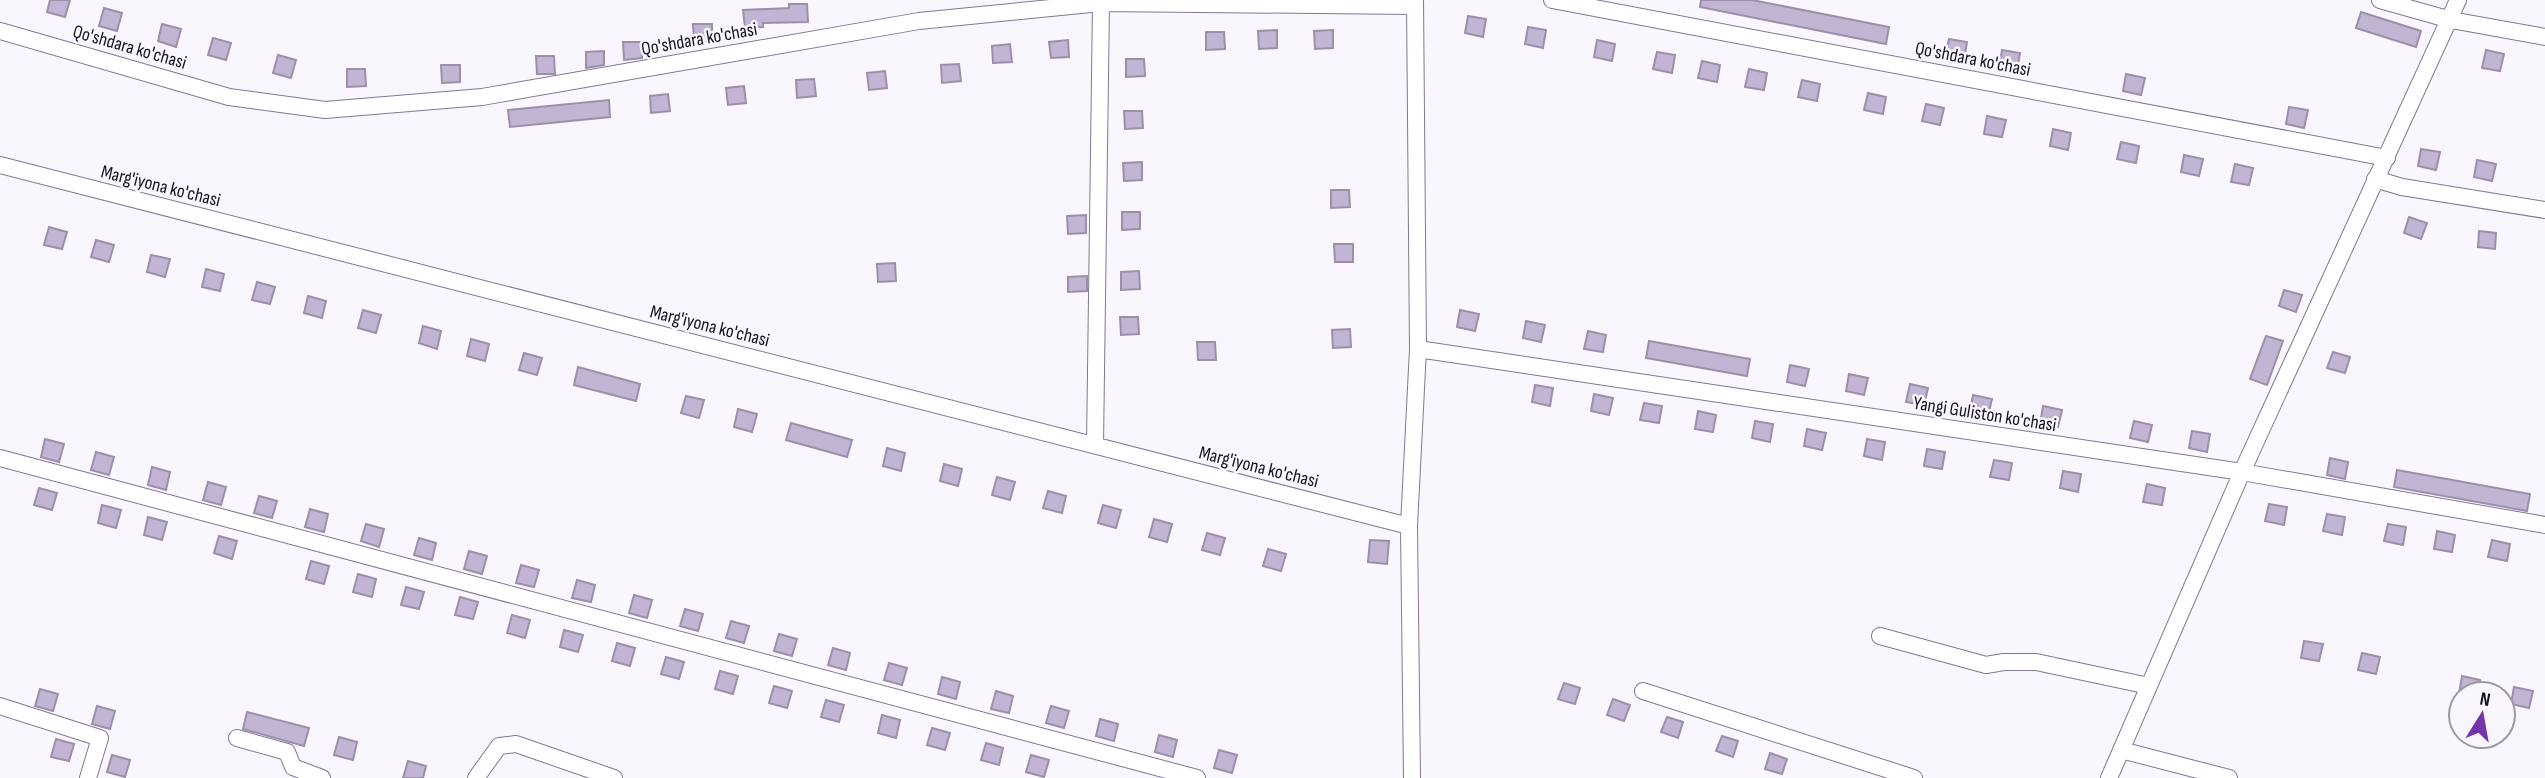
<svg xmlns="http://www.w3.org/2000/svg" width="2545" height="778" font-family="'Sofia Sans Condensed',sans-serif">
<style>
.building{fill:#c2b5d4;stroke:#9b8fac;stroke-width:2}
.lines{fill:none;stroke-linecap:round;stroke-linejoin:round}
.minor-casing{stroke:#837793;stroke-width:18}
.minor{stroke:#fff;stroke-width:16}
.labels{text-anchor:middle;stroke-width:5;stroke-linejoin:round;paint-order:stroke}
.street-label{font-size:19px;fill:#16111c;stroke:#f9f6fd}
</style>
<rect width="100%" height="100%" fill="#f9f6fd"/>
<path class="building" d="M50 0H70L65 17 47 12Z
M1701 0H1752L1889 27 1886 44 1700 7Z
M789 4H807L808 22 763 23V27L745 28 743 10 789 8Z
M104 8 122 13 117 31 99 26Z
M2361 12 2421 31 2416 47 2356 28Z
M1468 16 1486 19 1483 37 1465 33Z
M162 24 181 29 176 47 158 41Z
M693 24H712V41L694 42Z
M1528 27 1546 30 1543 48 1525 44Z
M1277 30V48L1259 49 1258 31Z
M1333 30V48L1315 49 1314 31Z
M1206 32H1224L1225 49 1206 50Z
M213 38 231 43 226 60 208 55Z
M1949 39 1967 42 1964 60 1945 56Z
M1068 40 1069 57 1051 58 1049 42Z
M1597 40 1615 44 1612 61 1594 57Z
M623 42H642V58L624 60Z
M1010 44 1012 62 993 63 992 46Z
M2002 50 2020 53 2017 70 1999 67Z
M2486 50 2504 54 2500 71 2482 68Z
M604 51V65L586 68V52Z
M1657 52 1675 55 1672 73 1653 69Z
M278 55 296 60 291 78 273 73Z
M536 56H554L555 74H537Z
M1126 59H1144L1145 76 1126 77Z
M1702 61 1720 65 1717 82 1698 78Z
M959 64 961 81 942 83 941 65Z
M441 65H460V82L442 83Z
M347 69H365L366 86 347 87Z
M1749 69 1767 73 1764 90 1745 87Z
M885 71 887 88 869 90 867 73Z
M2126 74 2145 78 2141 95 2123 91Z
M814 79 816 96 797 98 796 80Z
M1802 80 1820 84 1817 101 1798 97Z
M744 86 746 103 728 105 726 88Z
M1868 93 1886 97 1883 114 1864 110Z
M668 94 670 111 651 113 650 96Z
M609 100 610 117 510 127 508 110Z
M1926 104 1944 108 1940 125 1922 121Z
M2289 107 2308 110 2304 128 2286 124Z
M1124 111H1142L1143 128 1125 129Z
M1987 116 2006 120 2002 137 1984 134Z
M2053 129 2071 133 2068 150 2050 146Z
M2121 142 2139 146 2136 163 2117 159Z
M2421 149 2440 152 2436 170 2418 166Z
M2184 155 2203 159 2199 176 2181 172Z
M2477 160 2496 164 2492 181 2474 177Z
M1142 162V180L1124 181 1123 163Z
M2235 164 2253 168 2249 185 2231 182Z
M1331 190H1349L1350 207 1331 208Z
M1122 212H1140V229L1122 230Z
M1086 215V233L1068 234 1067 216Z
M2409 217 2427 223 2421 239 2404 233Z
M49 227 67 232 62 249 44 245Z
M2479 231 2496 233 2495 249 2478 247Z
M96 240 114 245 109 262 91 257Z
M1334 244H1353V262H1335Z
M151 255 170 259 165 277 147 272Z
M895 263 896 281 878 282 877 264Z
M206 269 224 274 220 291 202 287Z
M1139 271 1140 289 1121 290V272Z
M1087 276V291L1068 292V277Z
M257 282 275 287 270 304 252 300Z
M2284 290 2302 295 2296 312 2279 306Z
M308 296 326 301 322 318 304 313Z
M363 310 381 315 376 333 358 328Z
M1460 310 1479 314 1475 331 1457 327Z
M1120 317H1138L1139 334 1121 335Z
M1526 321 1545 325 1541 342 1523 338Z
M423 326 441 331 437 349 419 343Z
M1350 329 1351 347 1333 348 1332 330Z
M1588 331 1606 335 1603 352 1584 349Z
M2266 336 2283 341 2267 385 2250 379Z
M471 339 489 344 485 361 467 356Z
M1649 341 1750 359 1747 376 1646 358Z
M1197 342H1215L1216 360H1198Z
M2333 352 2350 357 2345 373 2327 368Z
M524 353 542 358 537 375 519 370Z
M1790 365 1809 369 1805 386 1787 382Z
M578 367 640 384 636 401 574 385Z
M1849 374 1868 378 1864 395 1846 391Z
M1910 384 1928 388 1924 405 1906 402Z
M1535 385 1553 388 1550 406 1532 402Z
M1594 394 1613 398 1609 415 1591 411Z
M1973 395 1992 399 1988 416 1970 412Z
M686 396 704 400 699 418 681 413Z
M1644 403 1662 406 1659 423 1640 420Z
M2043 406 2062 410 2058 427 2040 424Z
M738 409 757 414 752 432 734 427Z
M1698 411 1716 415 1713 432 1695 429Z
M1755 421 1773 424 1770 442 1752 438Z
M2134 421 2152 425 2148 442 2130 438Z
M791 423 852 440 847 457 786 440Z
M1807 429 1826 433 1822 450 1804 446Z
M2192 431 2210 434 2207 452 2189 448Z
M45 439 64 444 59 462 41 457Z
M1867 439 1885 442 1882 460 1864 456Z
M887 448 905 453 901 471 883 466Z
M1927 449 1945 452 1942 469 1924 466Z
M96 452 114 457 109 475 91 470Z
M2330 458 2348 462 2345 479 2327 475Z
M1994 460 2012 463 2009 480 1990 477Z
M944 464 962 469 958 486 940 481Z
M152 467 170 472 166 490 148 485Z
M2397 470 2530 494 2527 511 2394 487Z
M2063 471 2081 474 2078 492 2060 488Z
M997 477 1015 482 1010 500 992 495Z
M208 482 226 487 221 505 203 500Z
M2147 484 2165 488 2162 505 2143 502Z
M39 488 57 493 52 510 34 505Z
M1048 491 1066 496 1062 513 1043 508Z
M259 496 277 501 272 518 254 513Z
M2269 504 2287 507 2284 525 2265 521Z
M102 505 121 510 116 528 98 523Z
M1103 505 1121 510 1116 528 1098 523Z
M310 509 328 514 324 532 305 527Z
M2327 514 2345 517 2342 535 2323 531Z
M148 517 167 522 162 540 144 535Z
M1154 519 1172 524 1167 542 1149 537Z
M366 524 384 529 379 547 361 541Z
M2388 524 2406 527 2403 545 2384 541Z
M2437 531 2455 535 2452 552 2434 549Z
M1207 533 1225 538 1220 555 1202 550Z
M219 536 237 541 232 559 214 553Z
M419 538 436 543 432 560 414 555Z
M1370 540 1389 541 1387 564 1368 562Z
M2492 540 2510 544 2507 561 2488 557Z
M1268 549 1286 554 1281 571 1263 566Z
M469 551 487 556 482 574 464 569Z
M311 561 329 566 324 584 306 579Z
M521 565 539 570 534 587 516 583Z
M358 574 376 579 372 597 353 592Z
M577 580 595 585 591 602 572 598Z
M406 587 424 592 419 609 401 605Z
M634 595 652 600 647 618 629 613Z
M460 597 478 602 473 619 455 615Z
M685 609 703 614 698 631 680 626Z
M512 615 530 620 525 638 507 633Z
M731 621 749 626 744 643 726 638Z
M564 630 583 635 578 652 560 647Z
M779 634 797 639 792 656 774 651Z
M2304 641 2323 644 2319 661 2301 658Z
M617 643 635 648 630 666 612 661Z
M833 648 850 653 846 670 828 665Z
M2362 653 2380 657 2376 674 2358 670Z
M666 657 684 662 679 679 661 674Z
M889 663 907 668 902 685 884 680Z
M720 671 738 676 733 694 715 689Z
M2462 676 2480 680 2478 694H2459Z
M942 677 960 682 956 699 938 694Z
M1564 683 1580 688 1575 704 1558 699Z
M774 686 792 691 787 708 769 703Z
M2514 687 2533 691 2529 708 2511 704Z
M40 689 58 694 53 711 35 706Z
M996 691 1013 696 1009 713 991 709Z
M1613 699 1630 705 1624 721 1607 715Z
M826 700 844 705 839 722 821 717Z
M97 706 115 711 110 729 92 724Z
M1051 706 1069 711 1064 728 1046 723Z
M247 712 309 728 304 746 243 729Z
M882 715 900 720 896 738 878 733Z
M1667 717 1683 722 1678 738 1661 732Z
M1100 719 1118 724 1114 741 1096 736Z
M932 728 950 733 945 750 927 745Z
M1159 735 1177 740 1173 757 1155 752Z
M1722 736 1738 741 1733 757 1716 751Z
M339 737 357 742 353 760 334 755Z
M56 739 74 744 69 761 51 757Z
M986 743 1003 748 999 765 981 760Z
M1219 750 1237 755 1232 773 1214 768Z
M1770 753 1787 759 1782 774 1765 769Z
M112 755 130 760 125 777 107 772Z
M1031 755 1049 760 1044 777 1026 772Z
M408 761 426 766 423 778H403Z"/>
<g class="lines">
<defs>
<path id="minor" d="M1552 0 2387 158
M2380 0 2451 20 2545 37
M0 31 229 97 325 110 482 97 919 21 1101 3 1415 6
M0 165 1409 526
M2375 179 2402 187 2545 210
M1418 349 2242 472 2545 525
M1095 445 1101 3
M0 458 1197 778
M1880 636 1986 665 2004 662H2036L2149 686
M1643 691 1914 778
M0 706 100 738 88 778
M237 738 287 752 293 767 322 778
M2121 750 2229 778
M476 778 499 746 516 744 614 778
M1412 778 1409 526 1418 349 1415 0
M2109 778 2242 472 2458 0"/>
</defs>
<use href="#minor" class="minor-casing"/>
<use href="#minor" class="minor"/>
</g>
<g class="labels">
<g class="street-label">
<text transform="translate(699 38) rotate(-10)" y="7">Qo'shdara ko'chasi</text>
<text transform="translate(130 46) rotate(16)" y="7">Qo'shdara ko'chasi</text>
<text transform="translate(1973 58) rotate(11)" y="7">Qo'shdara ko'chasi</text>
<text transform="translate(161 185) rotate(14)" y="7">Marg'iyona ko'chasi</text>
<text transform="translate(710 325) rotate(14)" y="7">Marg'iyona ko'chasi</text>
<text transform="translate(1985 413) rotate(9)" y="7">Yangi Guliston ko'chasi</text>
<text transform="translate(1259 466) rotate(14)" y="7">Marg'iyona ko'chasi</text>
</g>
</g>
<g transform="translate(2482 715) rotate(11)"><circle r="33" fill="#f9f6fd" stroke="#9e9aa3" stroke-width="2"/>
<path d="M0-5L12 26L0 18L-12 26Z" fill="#7435ab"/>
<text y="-10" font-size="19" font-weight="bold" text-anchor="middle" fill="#16111c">N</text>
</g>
</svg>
